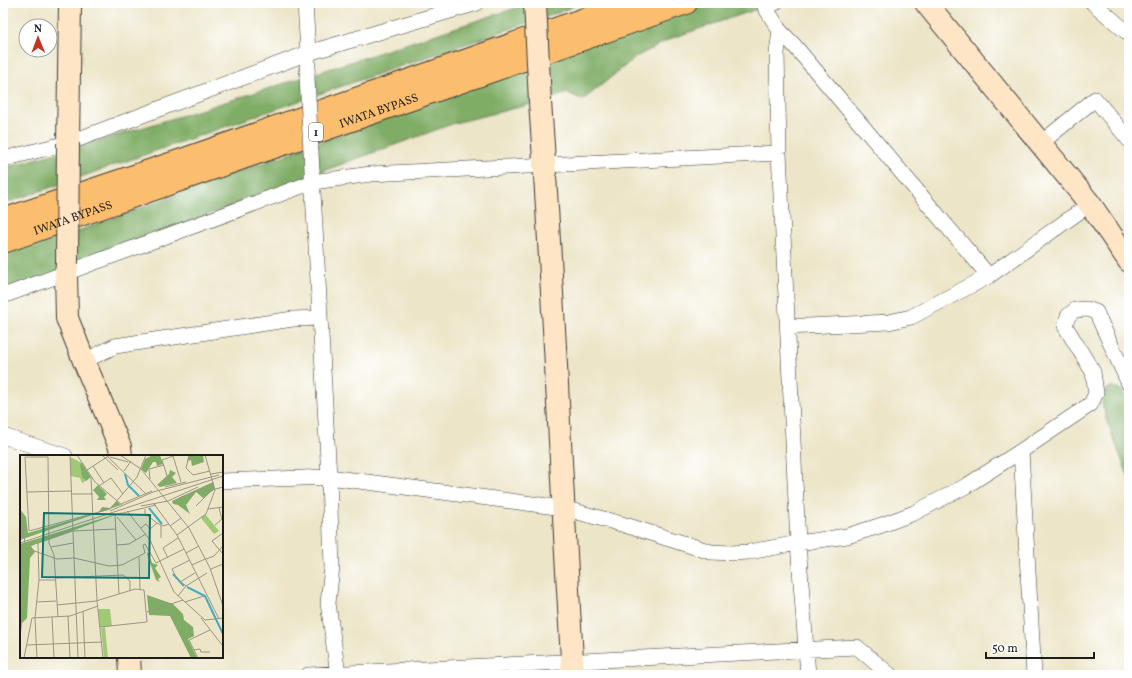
<svg xmlns="http://www.w3.org/2000/svg" width="1132" height="678" font-family="Vollkorn,serif">
<style>
.forest{fill:#80ad66;stroke:#4e6441}
.lines{fill:none;stroke-linecap:round;stroke-linejoin:round}
.street-casing{stroke:#3b3a36;stroke-width:16}
.secondary-casing{stroke:#3b3a36;stroke-width:24}
.highway-casing{stroke:#3b3a36;stroke-width:24}
.street{stroke:#fff;stroke-width:15}
.secondary{stroke:#fde5c5;stroke-width:22}
.highway{stroke:#fbbd6e;stroke-width:22}
.street-bridge-casing{stroke:#3b3a36;stroke-width:16;stroke-linecap:butt}
.secondary-bridge-casing{stroke:#3b3a36;stroke-width:24;stroke-linecap:butt}
.street-bridge{stroke:#fff;stroke-width:15}
.secondary-bridge{stroke:#fde5c5;stroke-width:22}
.labels{text-anchor:middle;stroke-width:3;stroke-linejoin:round;paint-order:stroke}
.shield{fill:#fff;stroke:#606060;stroke-width:1}
.shield-label{font-size:11px;font-weight:bold;fill:#1c1c1c}
.street-label{font-size:12px;fill:#1c1c1c;stroke:#fff}
.inset-river{fill:none;stroke:#44abc3;stroke-width:2}
.inset-road{fill:none;stroke:#999583;stroke-width:1}
.view{fill:#0f766e;fill-opacity:0.15;stroke:#0f766e;stroke-width:2}
.inset-edge{fill:none;stroke:#1c1c1c;stroke-width:2}
</style>
<rect width="100%" height="100%" fill="#fff"/>
<filter id="ink" filterUnits="userSpaceOnUse"><feTurbulence type="fractalNoise" baseFrequency=".025" numOctaves="2"/><feDisplacementMap in="SourceGraphic" scale="8" xChannelSelector="R" yChannelSelector="G"/><feConvolveMatrix kernelMatrix="1 2 1 2 8 2 1 2 1" color-interpolation-filters="sRGB"/></filter>
<filter id="wash" filterUnits="userSpaceOnUse"><feTurbulence type="fractalNoise" baseFrequency=".012" numOctaves="4" result="noise"/><feDisplacementMap in="SourceGraphic" scale="16" xChannelSelector="R" yChannelSelector="G"/><feGaussianBlur stdDeviation="0.9" result="paint"/><feColorMatrix in="noise" values="0 0 0 0 0 0 0 0 0 0 0 0 0 0 0 0 0 1.4 0 .05"/><feComposite in="paint" operator="in"/></filter>
<g filter="url(#wash)">
<rect width="100%" height="100%" fill="#ece5c8"/>
<path class="forest" d="M531 3H581L557 13 316 95 3 204V168C181 119 356 60 531 3Z
M707 3H775L672 38 636 57 583 100 568 93 540 102 455 123 301 179 3 293V254L78 231 507 73Z
M1112 386 1123 391 1129 409V478L1107 422 1102 403 1107 389Z"/>
</g>
<g filter="url(#ink)">
<g class="lines">
<defs>
<path id="street" d="M305 3 308 53 307 78
M775 3 765 7 780 31 793 44 989 276
M1093 3 1129 34
M780 31 777 53 779 153 798 543 808 675
M1041 143 1095 99 1129 140
M3 159 68 143 308 53 477 3
M312 174 329 477 332 567 328 603 338 675
M3 296 313 182 371 174 779 153
M787 327 889 322 911 317 989 276 1090 204
M84 361 115 346 293 319 319 318
M3 436 65 456
M1021 451 1034 675
M222 481 329 477 563 508 625 525 711 552 731 553 749 552 798 543 847 536 882 525 914 513 966 486 1021 451 1091 404 1096 393 1093 372 1065 326 1068 316 1075 310 1087 309 1096 312 1129 384
M308 675 857 647 890 675"/>
<path id="secondary" d="M926 3 1090 204 1129 261
M540 102C554 293 561 484 573 675
M68 143 70 3
M67 264 66 273 67 318 84 361 120 447 121 456
M129 657 130 675"/>
<g id="highway">
<path d="M3 220 182 160 630 3"/>
<path id="s1" d="M3 242 686 3"/>
</g>
</defs>
<use href="#street" class="street-casing"/>
<use href="#secondary" class="secondary-casing"/>
<use href="#highway" class="highway-casing"/>
<use href="#street" class="street"/>
<use href="#secondary" class="secondary"/>
<use href="#highway" class="highway"/>
<defs>
<path id="street-bridge" d="M307 78 312 170"/>
<path id="secondary-bridge" d="M535 3 540 102
M67 264 68 143"/>
</defs>
<use href="#street-bridge" class="street-bridge-casing"/>
<use href="#secondary-bridge" class="secondary-bridge-casing"/>
<use href="#street-bridge" class="street-bridge"/>
<use href="#secondary-bridge" class="secondary-bridge"/>
</g>
</g>
<g class="labels">
<rect class="shield" x="309" y="123" width="14" height="18" rx="3"/>
<g class="shield-label">
<text x="316" y="136">1</text>
</g>
<g class="street-label">
<text dy="4" stroke="none"><textPath href="#s1" startOffset="398">IWATA BYPASS</textPath></text>
<text dy="4" stroke="none"><textPath href="#s1" startOffset="74">IWATA BYPASS</textPath></text>
</g>
</g>
<g transform="translate(20 455)">
<rect width="203" height="203" fill="#ece5c8"/>
<path d="M50 2 62 8V22L66 26 62 28 60 23 51 21ZM185 59 199 76 194 79 181 63ZM78 154H90L92 171 80 172ZM85 172 88 203H84L81 173Z" fill="#a0c975"/>
<path d="M133 0H140L143 9 137 11 136 7H133L126 18 121 14 125 4ZM169 0H183L184 7 172 11 171 5 168 6ZM62 8 71 22 66 26 62 22 60 9ZM150 15 156 18 152 22 157 28 140 32 137 30 149 19ZM193 27 195 34 183 43 176 37 166 50 170 59 158 50 153 49 152 46ZM78 30 87 39 84 42 86 45H77L79 42 73 35ZM97 46 101 50 0 85V54L6 62 8 78 79 57 82 52 90 53ZM106 56 11 91 15 97 10 103 7 163 2 168 0 186V89ZM128 97 132 108 138 110 135 113 141 122 138 124 140 127 136 125 127 99ZM127 140 153 149 163 159 164 165 173 172 174 181 168 184 177 203H171L150 161 129 160Z" fill="#80ad66"/>
<path class="inset-river" d="M105 19 108 30 119 41M129 53 142 69M153 119 164 131M167 132 185 141 203 179"/>
<path class="inset-road" d="M50 0 58 203M57 0 75 27 102 50M82 0 98 15M86 0 126 39M100 0 121 14 169 73 190 113 203 151M169 0 166 13 173 20 190 16M153 1 161 27M28 2H5L9 76 90 54 117 22 126 0M28 2 29 88 34 100 38 162M90 2 108 7M73 11 84 28M67 15 90 0M104 16 111 6M191 19 203 17M71 22 77 146 83 203M130 24 129 14 144 10M150 30 142 5 156 0M79 31 91 23 103 39M145 32 166 27M7 37 51 36M51 39H73M159 43 194 29M101 49 132 36M134 49 157 80 199 164M121 51 148 46 178 32M176 51 192 35 203 32M125 54V59L137 68 143 71 149 69M188 54 203 52M90 56 133 37 199 20M107 56 130 85 154 137 185 165 203 163M0 59 6 93 37 104 54 103 89 111 102 110 125 98 123 90 125 89 136 108 164 94M97 62 116 85M195 70 202 64 199 53M150 71 161 63M121 73 126 69 130 74 137 68M203 78 192 86 203 99M157 80 186 59 195 35 185 0M141 83V70M0 88 203 21M97 90 109 89 126 79M31 92 53 88M166 98 179 91M119 102 120 134M148 103 143 93 158 83M186 104 194 101 203 91M0 105V160M172 110 185 104M191 114 203 109M35 123 103 120 110 126V135M19 125H35M160 127 175 118M166 131 157 124 152 114 170 105M99 139 95 60 136 50M158 141 166 131 187 118M16 147 36 146M165 147 184 141M37 150 76 146 115 134 124 135 127 167 80 172M63 156 65 203M127 157 163 145M48 161 50 203M32 162 34 203M181 163 203 191M7 190 82 187M174 195 180 194 181 197H190M4 203 12 163 50 161 78 151M17 203 15 163 19 125 18 88 53 76 96 74M178 203 169 185 190 175"/>
<path class="view" d="M24 58 130 60 129 123 22 122Z"/>
<rect width="203" height="203" class="inset-edge"/>
</g>
<rect width="1132" height="678" fill="none" stroke="#fff" stroke-width="16"/>
<g transform="translate(38 38) rotate(359)"><circle r="19" fill="#ffffff" stroke="#a4a4a4"/>
<path d="M0-3L7 15L0 10L-7 15Z" fill="#c8321e"/>
<text y="-6" font-size="11" font-weight="bold" text-anchor="middle" fill="#1c1c1c">N</text>
</g>
<path d="M986 652v6h108v-6" fill="none" stroke="#1c1c1c" stroke-width="2"/>
<text x="992" y="652" font-size="12" fill="#1c1c1c" stroke="#ffffff" stroke-width="3" paint-order="stroke">50 m</text>
</svg>
